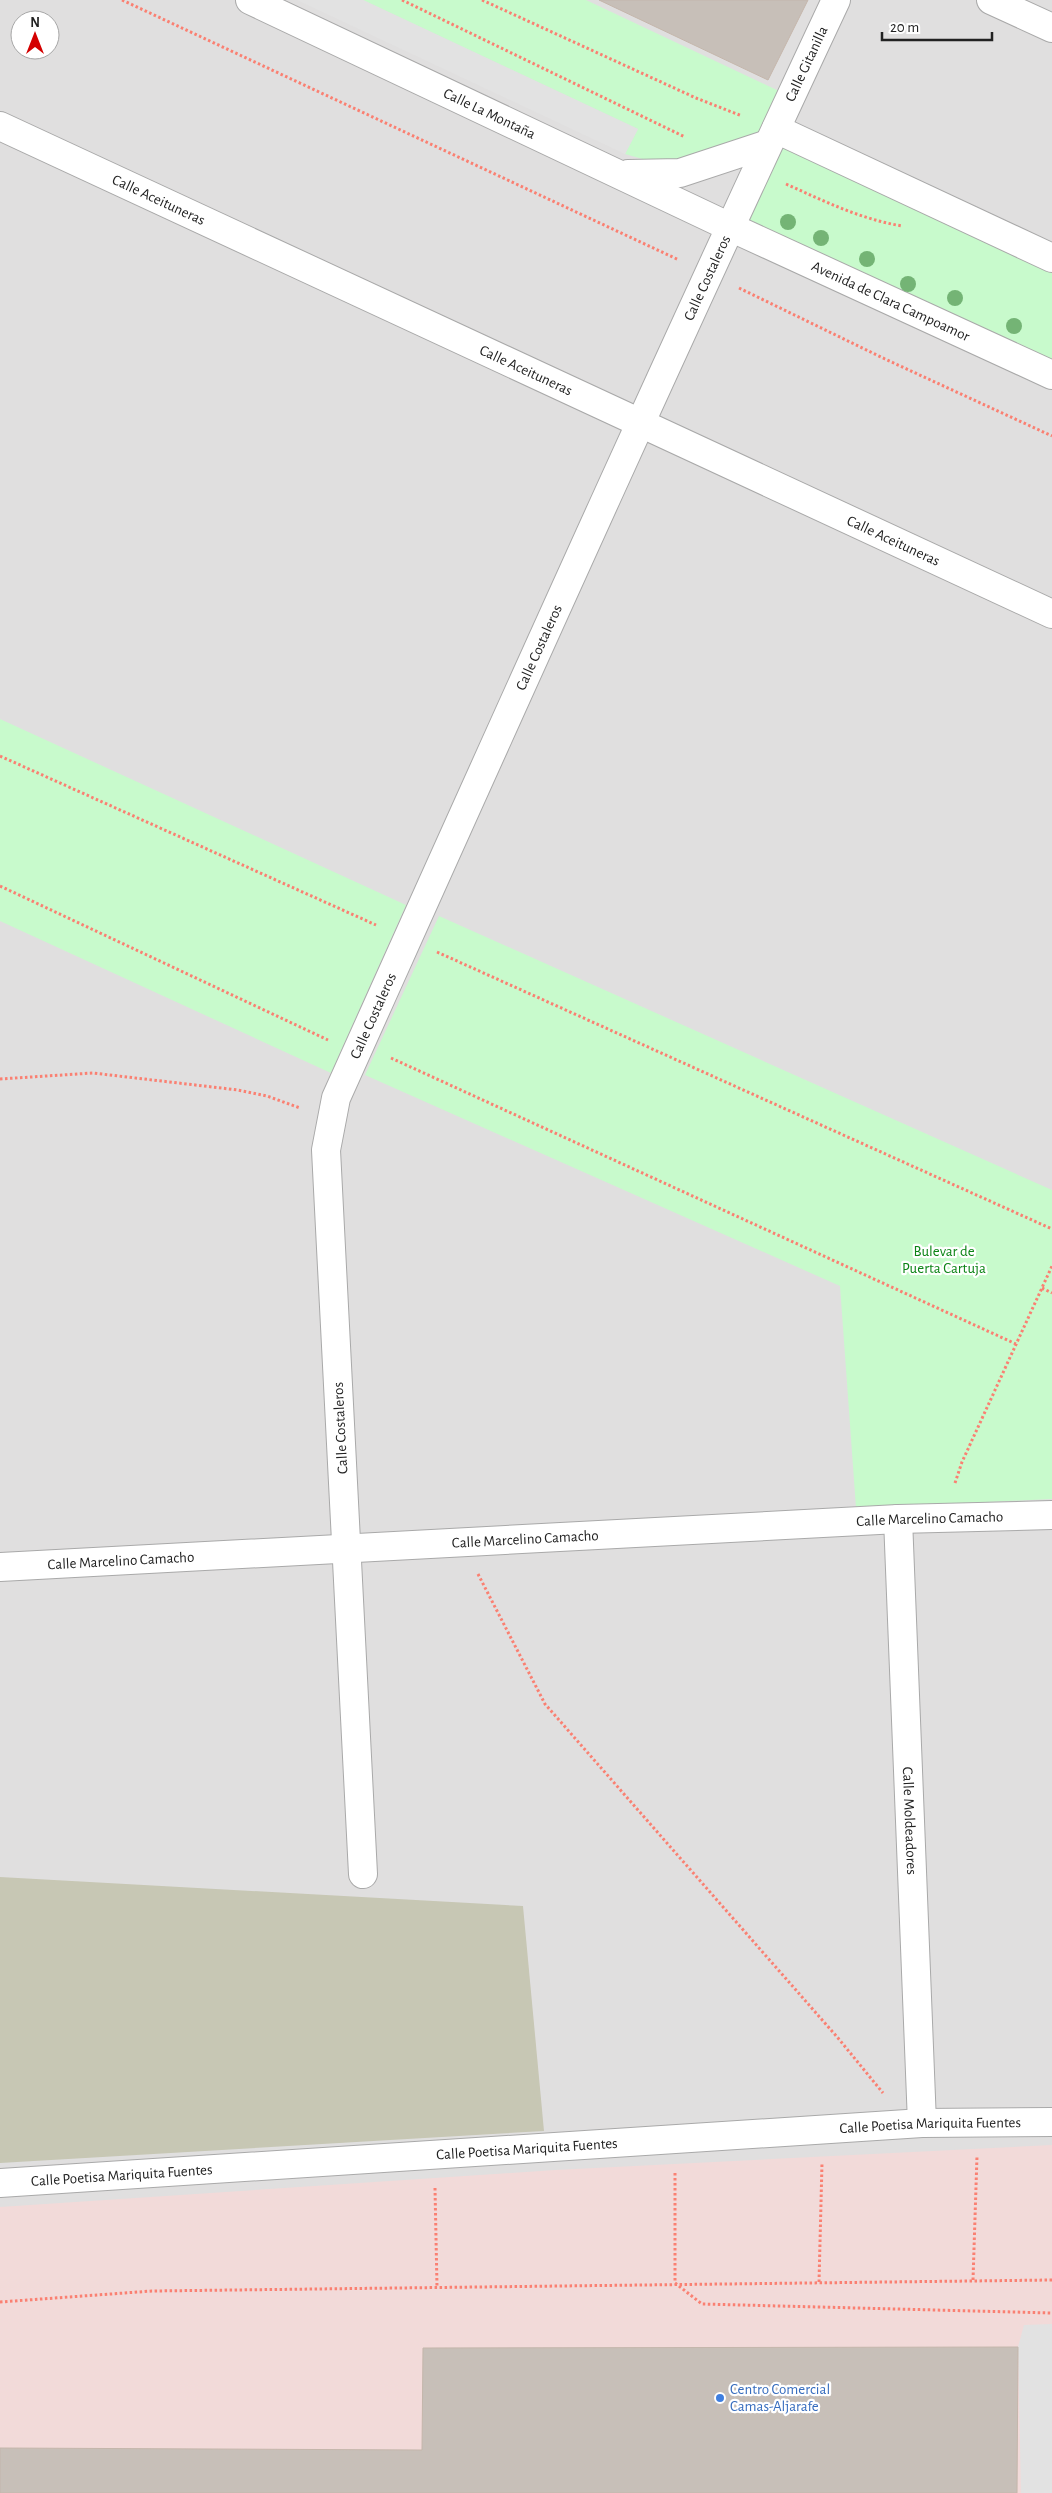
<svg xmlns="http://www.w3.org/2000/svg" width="1052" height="2493" font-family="'Alegreya Sans',sans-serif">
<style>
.residential{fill:#e0dfdf;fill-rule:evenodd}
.commercial{fill:#f2dad9}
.construction{fill:#c7c7b4}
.park{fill:#c8facc}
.parking{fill:#e2e2e2}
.building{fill:#c7bfb8;stroke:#c4b6ab}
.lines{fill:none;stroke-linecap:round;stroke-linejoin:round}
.street-casing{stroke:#a9a9a9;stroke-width:30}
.path{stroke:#fa8072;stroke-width:3;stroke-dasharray:2.5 2.5;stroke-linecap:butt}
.street{stroke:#fff;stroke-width:28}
.tree{fill:#74b475}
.shop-dot{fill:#3f7fe0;stroke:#fff;stroke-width:2}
.labels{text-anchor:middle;stroke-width:4.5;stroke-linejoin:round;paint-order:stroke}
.street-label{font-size:15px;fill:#222;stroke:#fff}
.park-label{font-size:15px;fill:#0c8416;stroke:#fff}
.shop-label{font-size:15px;fill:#366cbe;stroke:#fff;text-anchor:start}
</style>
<rect width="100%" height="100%" fill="#f2efe9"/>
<path class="residential" d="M0 0H1052V2493H0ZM20 20H50V50H20Z"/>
<path class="commercial" d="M1052 2145V2493H0V2207L555 2170Z"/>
<path class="construction" d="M0 1877 523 1906 544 2131 0 2163Z"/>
<path class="park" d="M363 0H586L781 92 766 125 758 135 694 158 660 164 625 154 638 129Z
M784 144 1052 267V368L743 226Z
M0 719 406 905 331 1073 0 921Z
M439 916 1052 1190V1499L856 1508 840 1286 365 1075Z"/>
<path class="parking" d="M297 0H363L638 129 625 154Z
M1052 2324V2493H1021L1018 2347 1024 2325Z"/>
<path class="building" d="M599 0H808L768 80Z
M1018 2347 1017 2493H0V2448L422 2450 423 2348Z"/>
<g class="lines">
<defs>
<g id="street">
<path id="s1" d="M250 0 730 227 1052 375"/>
<path d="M991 0 1052 28"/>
<path id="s2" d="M0 126 1052 614"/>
<path d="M776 129 1052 258"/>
<path d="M628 174 680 173 768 144"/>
<path id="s3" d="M898 1519 922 2123"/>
<path id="s4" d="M0 1567 898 1519 1052 1515"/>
<path id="s5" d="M363 1874 326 1150 336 1098C501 731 665 364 836 0"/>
<path id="s6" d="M0 2183 922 2123 1052 2122"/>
</g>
</defs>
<use href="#street" class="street-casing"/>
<path class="path" d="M122 0 679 260
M402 0 685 137
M482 0 696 98 742 116
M786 184C824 201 860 219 902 226
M739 288 885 359 1052 436
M0 756 376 925
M0 886 328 1040
M437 952 1052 1229
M391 1058 1016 1344
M0 1079 93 1073 238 1090 267 1096 300 1108
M1042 1288 1052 1293
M955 1483 962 1462 1052 1266
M478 1574 545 1704 838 2038 883 2093
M675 2173V2283L702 2304 1052 2313
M435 2188 437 2287
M973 2280 977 2156
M819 2282 822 2163
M0 2302 152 2291 1052 2280"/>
<use href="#street" class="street"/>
</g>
<g class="tree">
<circle cx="788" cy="222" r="8"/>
<circle cx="821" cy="238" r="8"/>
<circle cx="867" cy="259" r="8"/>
<circle cx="908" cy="284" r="8"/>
<circle cx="955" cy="298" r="8"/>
<circle cx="1014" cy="326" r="8"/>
</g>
<circle class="shop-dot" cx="720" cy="2398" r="5"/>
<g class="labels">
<g class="street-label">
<text dy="5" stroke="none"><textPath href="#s5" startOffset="1914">Calle Gitanilla</textPath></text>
<text dy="5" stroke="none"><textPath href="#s1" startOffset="265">Calle La Montaña</textPath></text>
<text dy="5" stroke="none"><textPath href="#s2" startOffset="175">Calle Aceituneras</textPath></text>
<text dy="5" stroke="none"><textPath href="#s5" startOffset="1678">Calle Costaleros</textPath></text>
<text dy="5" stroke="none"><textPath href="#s1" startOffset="708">Avenida de Clara Campoamor</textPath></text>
<text dy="5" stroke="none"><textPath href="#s2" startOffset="580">Calle Aceituneras</textPath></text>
<text dy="5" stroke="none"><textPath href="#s2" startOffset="985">Calle Aceituneras</textPath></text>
<text dy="5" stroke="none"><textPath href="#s5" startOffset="1272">Calle Costaleros</textPath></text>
<text dy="5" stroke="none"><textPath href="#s5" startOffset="868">Calle Costaleros</textPath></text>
<text transform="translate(340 1428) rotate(-93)" y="5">Calle Costaleros</text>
<text dy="5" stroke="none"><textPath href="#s4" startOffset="931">Calle Marcelino Camacho</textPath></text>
<text dy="5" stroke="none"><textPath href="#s4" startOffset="526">Calle Marcelino Camacho</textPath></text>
<text dy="5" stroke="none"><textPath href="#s4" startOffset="121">Calle Marcelino Camacho</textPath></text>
<text dy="5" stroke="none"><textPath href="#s3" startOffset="302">Calle Moldeadores</textPath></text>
<text dy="5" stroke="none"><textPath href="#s6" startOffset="932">Calle Poetisa Mariquita Fuentes</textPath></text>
<text dy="5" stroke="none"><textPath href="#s6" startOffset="528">Calle Poetisa Mariquita Fuentes</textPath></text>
<text dy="5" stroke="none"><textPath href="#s6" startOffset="122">Calle Poetisa Mariquita Fuentes</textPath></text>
</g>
<g class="park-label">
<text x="944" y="1256">Bulevar de<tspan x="944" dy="17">Puerta Cartuja</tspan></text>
</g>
<g class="shop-label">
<text x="730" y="2394">Centro Comercial<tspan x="730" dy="17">Camas-Aljarafe</tspan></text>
</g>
</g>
<g transform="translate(35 35)"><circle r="24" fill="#ffffff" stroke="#a7a7a7"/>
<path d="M0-4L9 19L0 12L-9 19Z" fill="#d40000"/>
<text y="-8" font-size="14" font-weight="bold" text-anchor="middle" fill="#222222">N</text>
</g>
<path d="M882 32v8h110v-8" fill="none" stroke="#222222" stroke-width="2.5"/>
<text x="890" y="32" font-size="15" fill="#222222" stroke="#ffffff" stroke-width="4" paint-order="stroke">20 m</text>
</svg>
